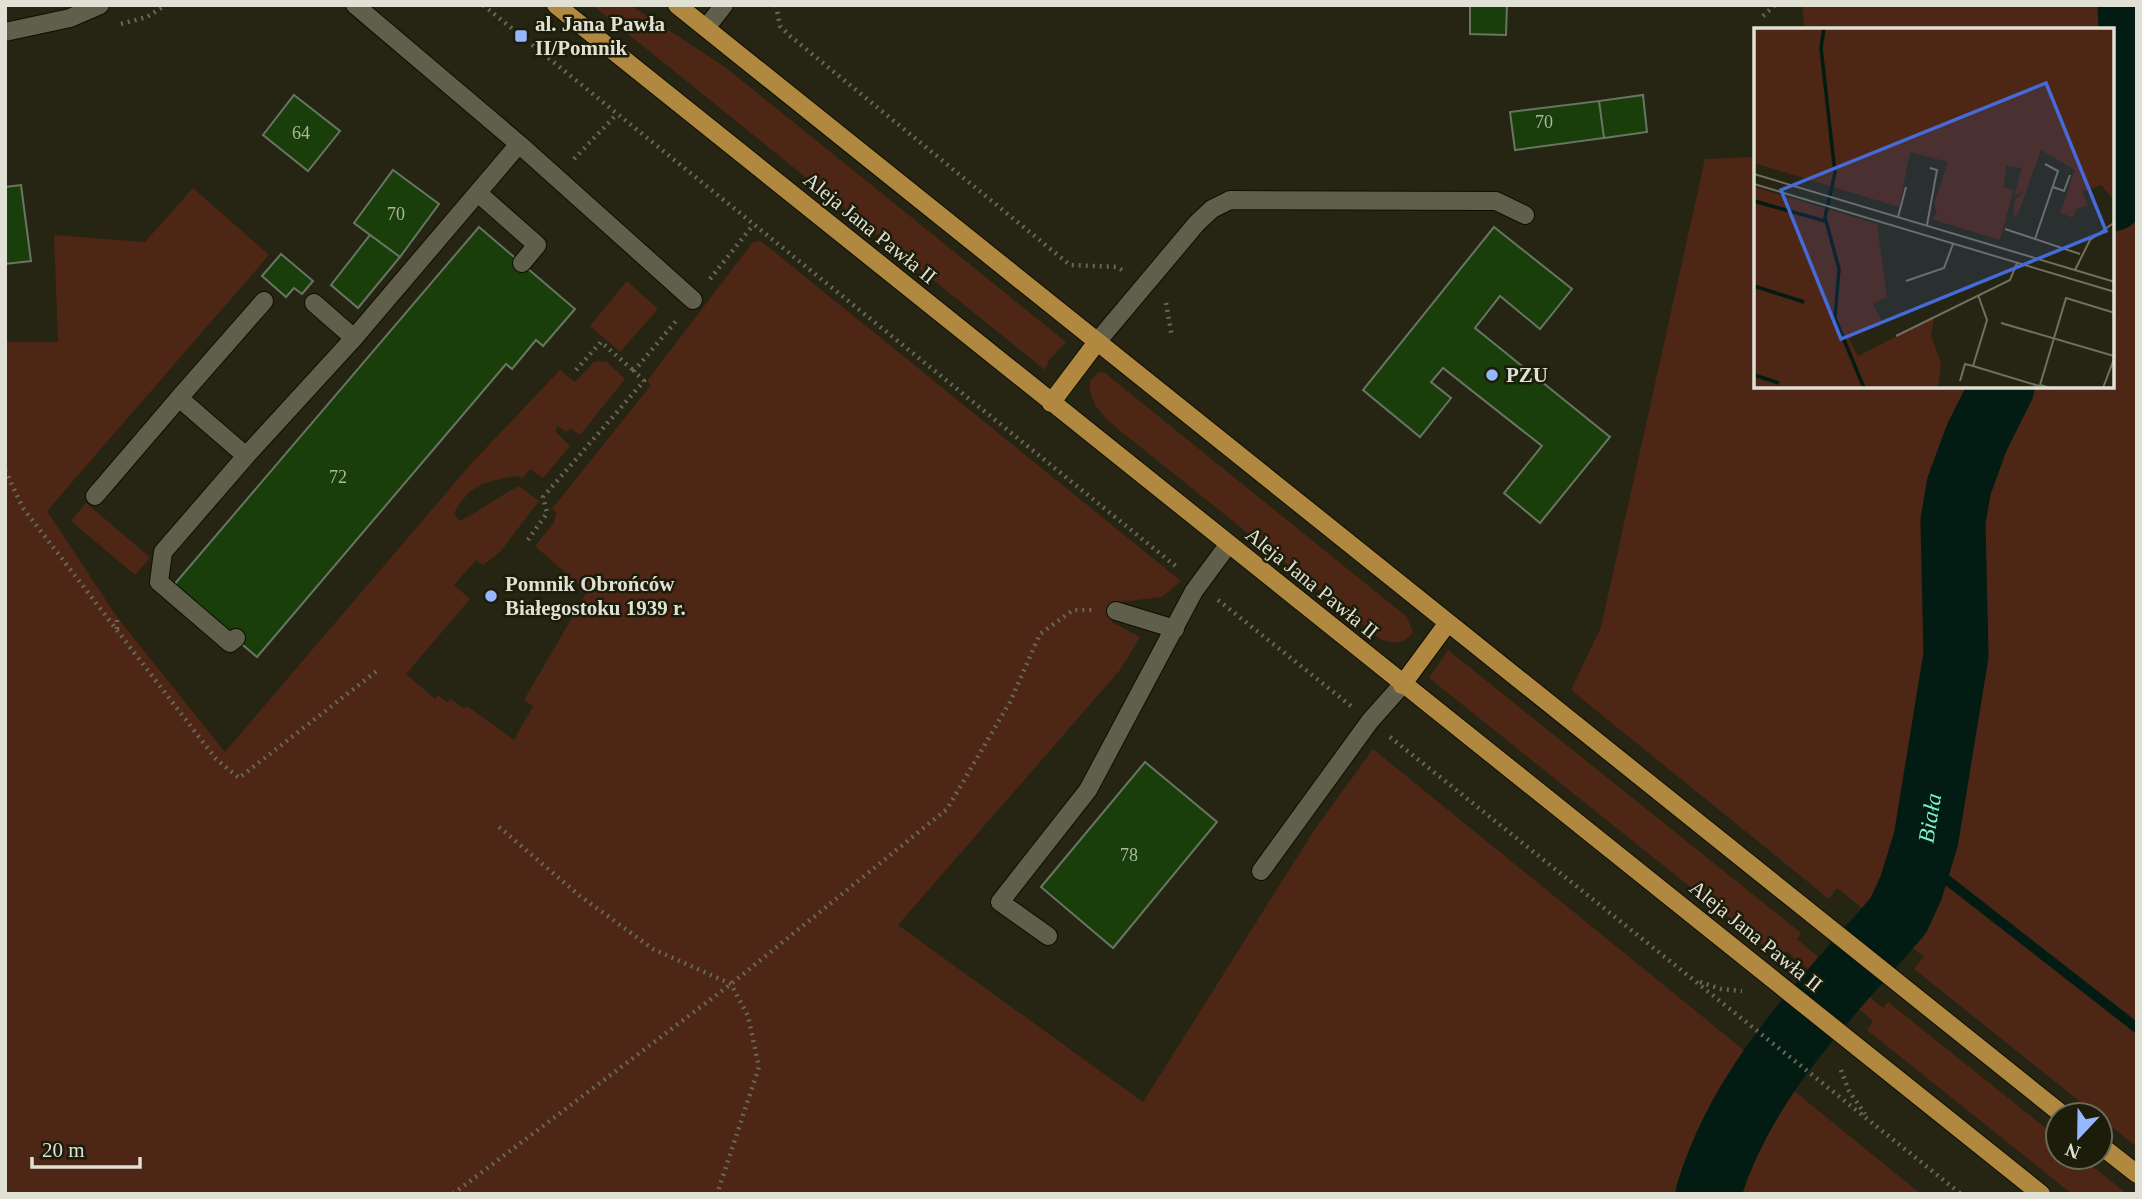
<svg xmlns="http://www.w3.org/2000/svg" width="2142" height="1199" font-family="Georgia,serif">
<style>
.green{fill:#4d2615}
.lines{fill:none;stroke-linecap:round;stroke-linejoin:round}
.stream{stroke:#021b13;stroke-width:10}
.river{stroke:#021b13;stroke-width:65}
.building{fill:#193e09;stroke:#687564;stroke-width:2}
.minor-casing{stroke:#0f0e01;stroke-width:20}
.major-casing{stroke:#0f0e01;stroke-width:20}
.path{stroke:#686757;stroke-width:4.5;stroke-dasharray:2 5;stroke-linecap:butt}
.minor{stroke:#5f5f4b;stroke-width:18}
.major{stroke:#b1883f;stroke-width:18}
.poi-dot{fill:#96b6fd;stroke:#1c1c0a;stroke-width:2.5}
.labels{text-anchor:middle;stroke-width:5;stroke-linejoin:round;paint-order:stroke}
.number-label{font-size:18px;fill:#aeb8a1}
.poi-label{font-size:21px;font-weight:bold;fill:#e0e0d4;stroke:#1c1c0a;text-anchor:start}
.street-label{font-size:21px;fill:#e0e0d4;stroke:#1c1c0a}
.water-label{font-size:23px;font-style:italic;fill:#7df2cc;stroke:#1c1c0a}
.inset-river{fill:none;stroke:#021b13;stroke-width:3.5}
.inset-road{fill:none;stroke:#707060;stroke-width:2}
.view{fill:#446bd7;fill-opacity:0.15;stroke:#446bd7;stroke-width:3.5}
.inset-edge{fill:none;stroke:#e0e0d4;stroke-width:3.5}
</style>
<rect width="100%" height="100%" fill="#262513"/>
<path class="green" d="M592 5H630L725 67 1066 342 1049 360 1045 370Z
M1817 5H2137V1147L1914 969 1924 957 1837 888 1829 899 1571 690 1601 627 1705 159 1755 157V387H2112V30H1805L1802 7Z
M193 188 269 255 47 511 117 617 225 752 469 466 560 370 575 382 594 362 606 361 625 379 580 435 570 428 566 432 558 426 555 431 570 446 543 478 530 469 522 479 518 476C486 481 471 483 454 513L459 521C481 511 497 497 519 486L539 501 500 552 483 565 476 560 454 585 470 599 406 674 435 699 438 695 447 702 451 699 464 709 467 706 514 740 533 706 524 700 587 592 535 546 554 523 556 512 552 509 651 385 647 381 753 242 761 241 1181 581 1162 597 1120 602 1112 622 1140 637 1120 670 898 925 1143 1102 1313 832 1373 749 1921 1194H5V342H58L54 235 145 242Z
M627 281 658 309 620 352 590 326Z
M1099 372 1105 373 1407 617 1413 632C1403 645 1394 644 1380 639L1108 421 1095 405 1090 392V381Z
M86 503 150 557 135 575 71 521Z
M1448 650 1801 933 1797 939 1818 957 1809 970 1786 951 1779 958 1429 678Z
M1859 988 1883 1008 1888 1002 2058 1138V1157H2081L2127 1194H2072L1867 1030 1873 1021 1850 1002Z"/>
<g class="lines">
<path class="stream" d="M1920 859 2137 1028"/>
<g class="river">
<path d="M2112 199 2126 157 2135 106 2130 5"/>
<path id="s1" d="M1708 1194C1742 1081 1823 1003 1898 916L1911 888 1926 839 1956 655 1953 521 1959 486 1977 437 2002 387"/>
</g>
</g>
<path class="building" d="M1470 5H1507L1506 35 1470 34Z
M294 95 340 131 308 171 263 135Z
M1643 95 1647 132 1604 138 1599 101Z
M1599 101 1604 138 1515 150 1510 112Z
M393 170 439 204 400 257 354 223Z
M21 185 31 261 5 264V187Z
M479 227 575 309 543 346 536 340 512 369 506 364 257 657 173 586Z
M1494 227 1572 289 1540 329 1500 296 1475 328 1610 437 1540 523 1504 493 1542 446 1443 368 1431 382 1451 398 1420 437 1363 390Z
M370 235 400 257 358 308 331 285Z
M281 254 313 281 302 294 294 288 286 297 262 276Z
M1145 762 1217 822 1113 948 1041 887Z"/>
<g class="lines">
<defs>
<path id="minor" d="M355 5 519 144 693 300
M706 28 724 5
M5 32 70 18 100 5
M478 193 537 245 522 263
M314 303 354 338
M1097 342 1197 223 1212 209 1230 200 1496 201 1525 215
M179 398 264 301
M95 496 179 398 246 456
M1116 611 1175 629
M236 638 230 643 159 582 163 552 246 456 354 338 519 144
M1261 871 1370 721 1402 685
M1048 936 1000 902 1088 790 1194 591 1228 545"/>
<path id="major" d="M556 5 2041 1194
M677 5 2063 1115
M1051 403 1097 342
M1402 685 1447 624
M2100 1145 2137 1174"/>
</defs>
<use href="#minor" class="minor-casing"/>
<use href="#major" class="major-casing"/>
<path class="path" d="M483 5 1178 568
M776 5 780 26 790 36 1070 265 1117 267 1122 270
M1763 16 1775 5
M121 24 147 17 166 5
M574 159 617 114
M710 279 753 225
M1166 303 1172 337
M576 370 601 342 634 371
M5 470 23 508 216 759 239 778 378 670
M528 540 547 513 543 497 644 381 634 371 676 321
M1218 600 1351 706
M117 629V617
M1390 737 1961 1194
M499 827 580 896 653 949 731 984 748 1016 759 1067 717 1194
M1700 982 1721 989 1742 991
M1841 1070 1849 1091 1865 1114
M453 1194 731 984 947 809 1010 702 1040 634 1073 610H1092"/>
<use href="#minor" class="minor"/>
<use href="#major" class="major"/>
</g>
<g class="poi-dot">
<rect x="514" y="29" width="14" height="14" rx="3.5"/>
<circle cx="1492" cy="375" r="7"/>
<circle cx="491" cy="596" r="7"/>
</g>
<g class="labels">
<g class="number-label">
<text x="1544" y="128">70</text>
<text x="301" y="139">64</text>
<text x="396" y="220">70</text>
<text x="338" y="483">72</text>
<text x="1129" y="861">78</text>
</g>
<g class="poi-label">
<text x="535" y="31">al. Jana Pawła<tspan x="535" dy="24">II/Pomnik</tspan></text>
<text x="1506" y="382">PZU</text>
<text x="505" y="591">Pomnik Obrońców<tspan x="505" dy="24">Białegostoku 1939 r.</tspan></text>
</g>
<g class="street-label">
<text transform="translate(870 228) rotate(39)" y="7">Aleja Jana Pawła II</text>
<text transform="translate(1312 583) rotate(39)" y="7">Aleja Jana Pawła II</text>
<text transform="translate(1756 936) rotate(39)" y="7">Aleja Jana Pawła II</text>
</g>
<g class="water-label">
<text dy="8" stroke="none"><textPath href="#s1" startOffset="443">Biała</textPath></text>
</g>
</g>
<g transform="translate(1754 28)">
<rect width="360" height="360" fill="#262513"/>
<path d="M0 0H360V172L347 157 328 164 334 177 322 181 319 190 306 185 321 142 287 122 264 186 259 189 261 171 270 164 260 168 268 140 252 138 250 159 259 162 258 168 246 212 177 191 183 185 180 176 194 134 156 124 145 179 0 135ZM0 159 123 196 133 269 119 276 128 293 95 311 104 328 180 289 177 307 187 335 184 360H0Z" fill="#4d2615"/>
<path class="inset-river" d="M70 0 67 20 81 145 71 189 85 241 81 290 110 360M0 173 71 193M0 258 50 274M0 347 25 355"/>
<path class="inset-road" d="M0 146 361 254M0 156 361 264M299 159 310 163 316 147M144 189 152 159M173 197 183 142 176 140M251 201 326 226M281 211 304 143 291 136M321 242 336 212 361 194M152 253 190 240 199 216M224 267 233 292 219 338 285 358M247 295 360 328M142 308 256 252 263 235M206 353 211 336 219 338M297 360 286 357 312 270 361 285M349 360 361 328"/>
<path class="view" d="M292 55 352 203 87 311 27 162Z"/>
<rect width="360" height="360" class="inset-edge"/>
</g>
<rect width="2142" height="1199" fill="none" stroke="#e0e0d4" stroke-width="14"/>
<g transform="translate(2079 1136) rotate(202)"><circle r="33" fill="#1c1c0a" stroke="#6a6a5b" stroke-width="2"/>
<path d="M0-5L12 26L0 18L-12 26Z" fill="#96b6fd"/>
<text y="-10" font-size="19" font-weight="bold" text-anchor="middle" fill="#e0e0d4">N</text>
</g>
<path d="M32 1157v10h108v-10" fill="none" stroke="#e0e0d4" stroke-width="3.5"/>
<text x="42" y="1157" font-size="21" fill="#e0e0d4" stroke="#1c1c0a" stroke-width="5" paint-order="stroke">20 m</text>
</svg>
